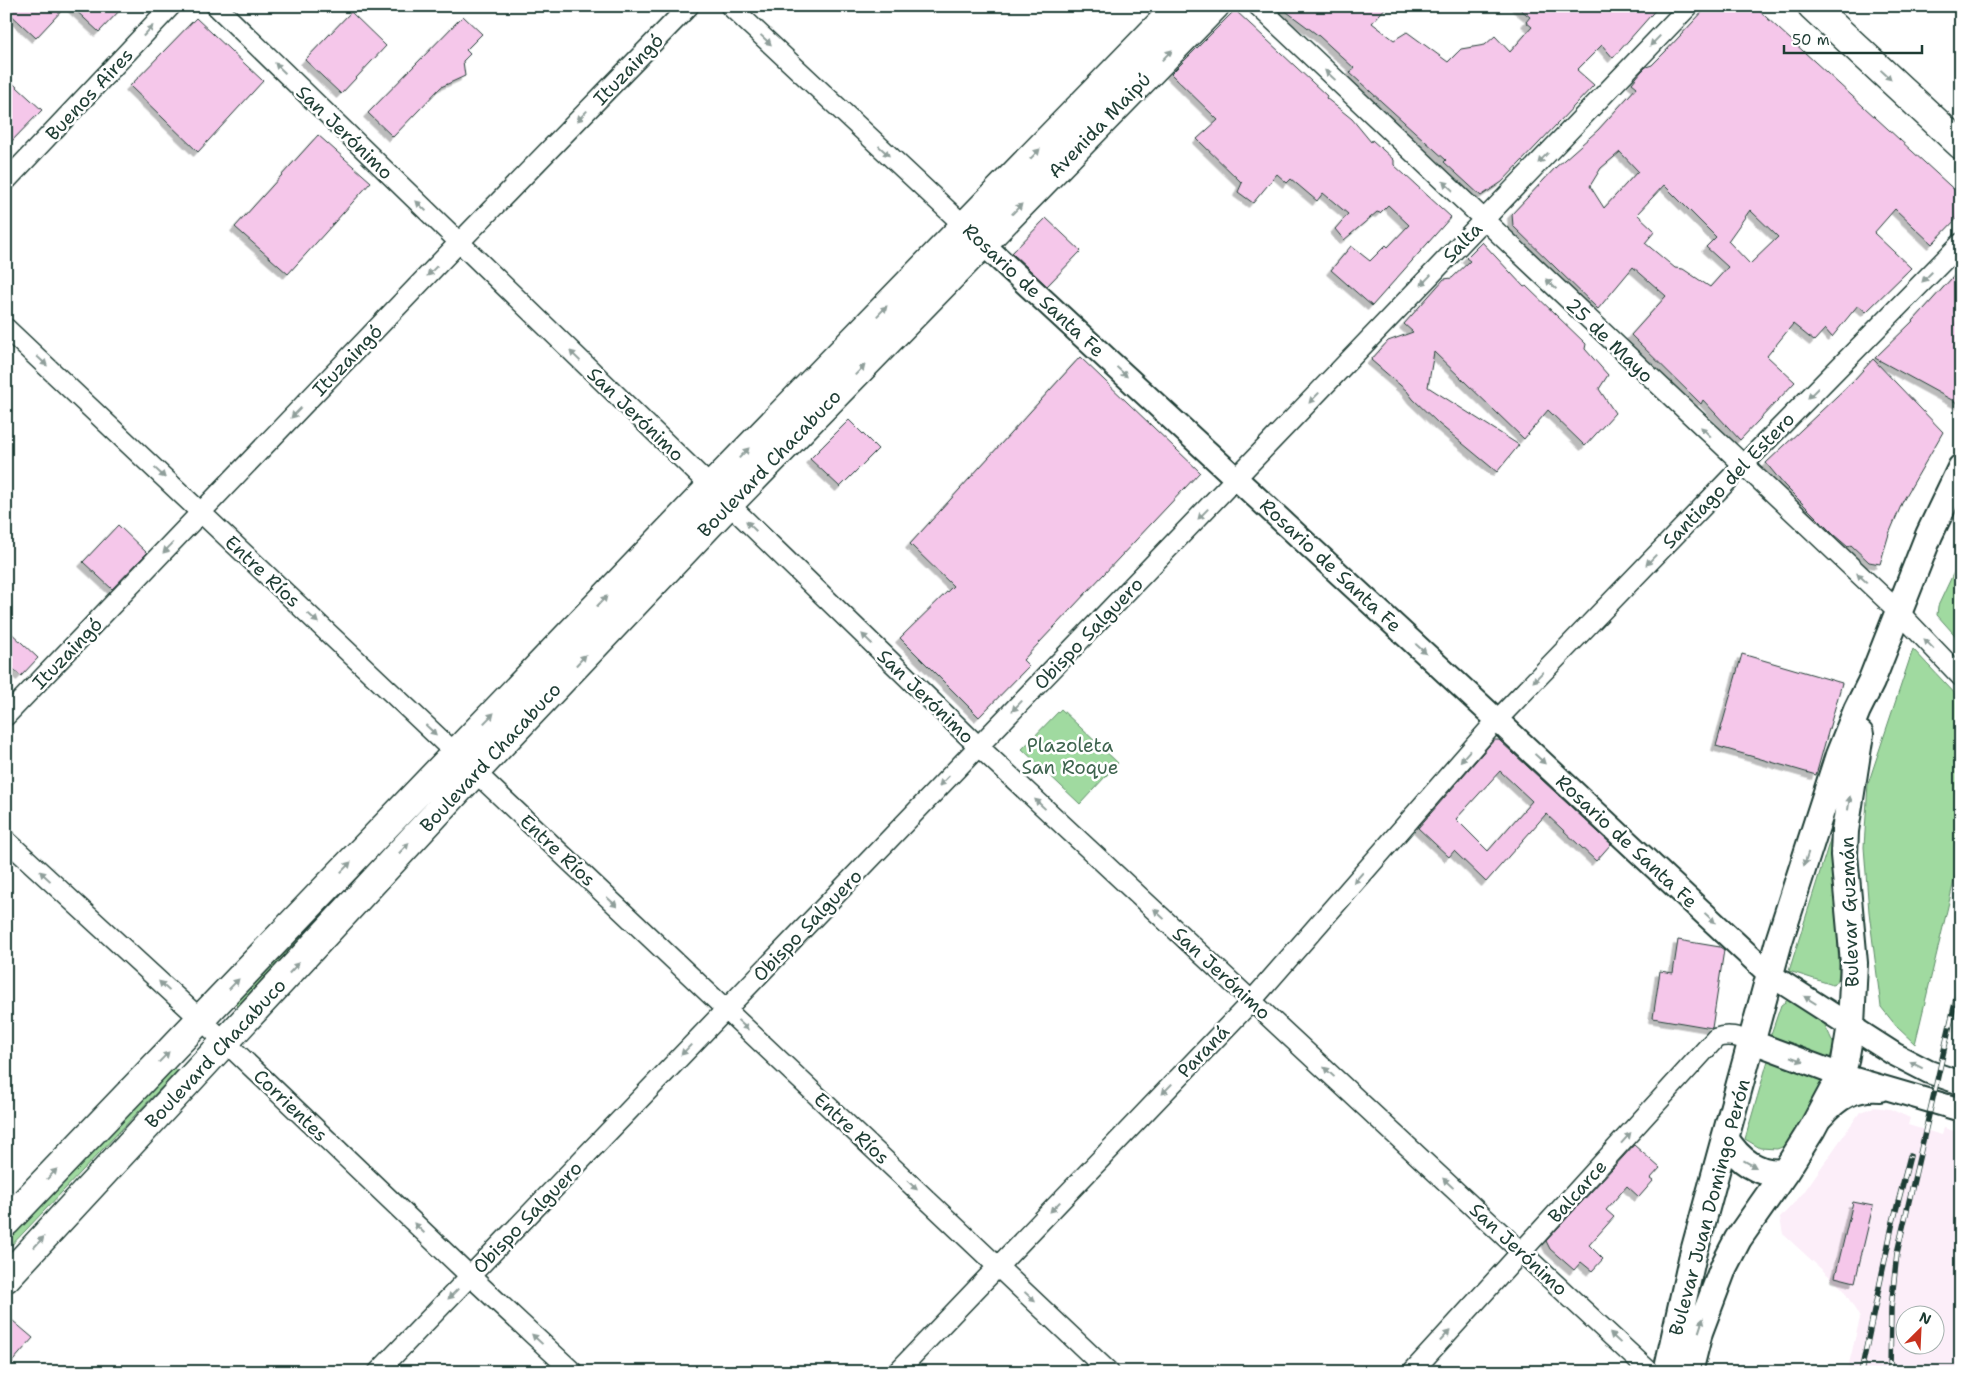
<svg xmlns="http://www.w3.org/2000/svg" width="1967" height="1378" font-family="'Shantell Sans',sans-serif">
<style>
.built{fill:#fceef9;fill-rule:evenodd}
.green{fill:#a0daa0;stroke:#608c6a}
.building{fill:#f5c7ea;stroke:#1f3d34;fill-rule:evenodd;filter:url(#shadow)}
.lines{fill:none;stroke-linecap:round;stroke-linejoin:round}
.minor-casing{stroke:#1f3d34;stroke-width:22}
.tertiary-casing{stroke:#1f3d34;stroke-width:26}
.secondary-casing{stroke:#1f3d34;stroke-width:30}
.primary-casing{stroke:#1f3d34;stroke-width:31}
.minor{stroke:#fff;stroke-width:19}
.tertiary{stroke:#fff;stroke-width:22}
.secondary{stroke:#fff;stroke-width:26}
.primary{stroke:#fff;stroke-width:28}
.rail-casing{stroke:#1f3d34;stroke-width:5.5}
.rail{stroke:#fff;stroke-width:4;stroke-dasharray:11;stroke-linecap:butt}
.oneway{fill:#8f9e9a}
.labels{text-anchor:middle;stroke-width:5;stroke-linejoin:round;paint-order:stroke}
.street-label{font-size:19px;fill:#1f3d34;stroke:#fff}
.park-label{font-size:19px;fill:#3f644f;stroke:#fff}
</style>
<defs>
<filter id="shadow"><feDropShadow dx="-4.5" dy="4.5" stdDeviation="0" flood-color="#0004"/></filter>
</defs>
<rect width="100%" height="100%" fill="#fff"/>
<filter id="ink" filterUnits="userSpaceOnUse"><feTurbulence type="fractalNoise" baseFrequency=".02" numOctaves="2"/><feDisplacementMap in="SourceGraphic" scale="10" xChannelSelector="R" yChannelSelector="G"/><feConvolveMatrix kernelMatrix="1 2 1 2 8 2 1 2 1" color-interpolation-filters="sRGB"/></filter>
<g filter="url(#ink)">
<path class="built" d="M1874 1107 1890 1109 1910 1118 1908 1125 1942 1135 1944 1128 1961 1133V1372H1847L1860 1318 1843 1289 1783 1234 1780 1218 1804 1192 1860 1112ZM1904 1316H1934V1346H1904Z"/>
<path class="green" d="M1961 557V642L1937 615 1938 606Z
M1913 649 1961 700V852L1915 1044 1897 1027 1881 1007 1869 912 1864 847 1868 784Z
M1061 709 1118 763 1080 804 1022 749Z
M424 797 429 802 237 1006 233 1001Z
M1833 830 1839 972 1838 979 1833 985 1789 971Z
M1788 1000C1819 1007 1822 1018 1834 1045L1829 1061 1770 1037 1781 1005Z
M1769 1057 1824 1082 1792 1143 1777 1149 1760 1148 1745 1139Z
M171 1066 177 1071 6 1251V1242Z"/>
<path class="building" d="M6 6H66L36 38 6 10Z
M71 6H124L99 32Z
M1279 6H1387L1372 23 1394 40 1407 32 1448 62 1461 49 1485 45 1495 36 1510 52 1532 27 1526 22 1530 17 1516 6H1659L1613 58 1602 45 1577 70 1594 85 1502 182 1481 196 1444 162 1446 160 1350 73 1354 68 1319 36Z
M1708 6H1754L1961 196V214L1932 244 1895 209 1874 233 1911 268 1866 312 1858 305 1832 337 1825 329 1814 341 1793 324 1767 356 1795 382 1740 440 1703 400 1701 404 1631 335 1666 296 1633 267 1598 309 1513 226 1512 214 1556 167 1598 130 1637 87 1632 83 1641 72 1646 67 1652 65 1665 52ZM1620 152 1638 171 1604 208 1590 186 1601 168ZM1664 185 1716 237 1706 247 1728 267 1710 287 1683 269 1675 268 1645 243 1655 231 1637 214ZM1750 210 1778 237 1750 264 1728 241Z
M1235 10 1327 96 1326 98 1352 119 1371 142 1372 140 1394 160V165L1451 217 1372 306 1331 270 1351 246 1370 261 1386 245 1388 247 1409 225 1388 205 1380 213 1377 212 1344 240 1335 229 1348 214 1323 193 1317 201 1291 179 1287 183 1277 174 1253 203 1238 192 1242 183 1197 139 1218 120 1171 74Z
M351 12 386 46 341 94 305 60Z
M463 16 482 34 466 50 470 54 463 61 465 76 441 87 393 137 368 113Z
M196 18 263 81 198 152 130 86Z
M6 77 42 110 6 147Z
M318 135 371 182 288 274 235 227Z
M1046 218 1081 251 1047 286 1012 253Z
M1482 242 1524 287 1526 286 1586 344 1585 349 1608 375 1599 389 1615 413 1585 446 1548 410 1524 439 1434 352 1428 387 1519 445 1497 472 1439 424 1413 399 1407 391 1371 360 1388 341 1413 332 1404 324 1444 279 1452 278 1470 261 1466 258Z
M1961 268V405L1875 358 1914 320Z
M1080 357 1200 472 1023 660 1029 666 979 717 900 638 953 586 910 544Z
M1873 359 1943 432 1903 501 1889 534 1880 564 1869 562 1851 545 1848 547 1834 535 1784 485 1766 463 1854 380Z
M849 420 878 449 840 487 810 459Z
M118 525 147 553 112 589 83 562Z
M6 628 38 658 21 676 6 663Z
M1742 654 1842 683 1816 775 1716 746Z
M1494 740H1499L1611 844 1596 861 1546 814 1486 882 1454 851 1449 857 1418 828ZM1500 771 1532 801 1488 851 1456 819Z
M1678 940 1720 947 1724 950 1712 1028 1653 1018 1660 971 1673 973Z
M1634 1145 1660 1168 1650 1179 1653 1181 1639 1197 1627 1186 1606 1210 1614 1217 1589 1245 1603 1259 1592 1271 1581 1262 1574 1270 1550 1249 1546 1241Z
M1853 1202 1873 1206 1855 1282 1835 1277Z
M6 1315 33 1338 6 1369Z"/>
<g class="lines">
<defs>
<path id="minor" d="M216 6 978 746 1650 1372
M730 6 972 233
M1258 6 1898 611 1961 677
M6 181 171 6
M6 328 1109 1372
M6 716 448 254 689 6
M6 840 221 1038 470 1276 573 1372
M378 1372 1689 6
M897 1372 1248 1005 1497 720 1742 466 1961 243
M1412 1372 1716 1038C1729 1033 1741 1038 1753 1042"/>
<path id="tertiary" d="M983 244 1497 720 1769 974 1894 1054 1929 1072 1961 1083
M1753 1042 1841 1075 1961 1110
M1822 1117C1838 1098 1855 1088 1880 1090"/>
<path id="secondary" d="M1725 1138C1738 1160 1759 1176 1785 1172
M1667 1372 1692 1259 1779 941 1839 755 1857 710 1871 682 1929 535 1961 468
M1689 1372 1699 1332 1724 1266 1738 1239 1785 1172 1812 1129 1841 1075 1845 1061 1851 1025 1854 963 1844 855 1845 831 1860 734"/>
<path id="primary" d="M1812 6 1961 145
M6 1222 703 495 1178 6
M6 1278 475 772 724 509 1215 6"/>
</defs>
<use href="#minor" class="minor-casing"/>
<use href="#tertiary" class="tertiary-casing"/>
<use href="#secondary" class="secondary-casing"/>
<use href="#primary" class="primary-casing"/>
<use href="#minor" class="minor"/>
<use href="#tertiary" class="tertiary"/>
<use href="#secondary" class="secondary"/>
<use href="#primary" class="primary"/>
<defs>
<path id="rail" d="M1861 1372 1893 1222 1910 1156
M1890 1372 1891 1308 1897 1253 1961 977"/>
</defs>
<use href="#rail" class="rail-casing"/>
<use href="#rail" class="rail"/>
</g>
<defs><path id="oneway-solid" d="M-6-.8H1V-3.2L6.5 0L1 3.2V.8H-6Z" transform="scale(1.25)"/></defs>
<g class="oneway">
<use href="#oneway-solid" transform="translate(148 31) rotate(-47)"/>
<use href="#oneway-solid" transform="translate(766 40) rotate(43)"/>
<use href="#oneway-solid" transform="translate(1655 41) rotate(134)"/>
<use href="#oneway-solid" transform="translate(1167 55) rotate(-46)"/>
<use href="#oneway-solid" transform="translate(280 68) rotate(-136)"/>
<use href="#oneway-solid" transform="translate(1330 75) rotate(-137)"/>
<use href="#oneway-solid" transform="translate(1886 75) rotate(43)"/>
<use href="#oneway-solid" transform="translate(582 116) rotate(134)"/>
<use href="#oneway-solid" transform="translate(884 151) rotate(43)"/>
<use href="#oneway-solid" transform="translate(1035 154) rotate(-46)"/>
<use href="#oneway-solid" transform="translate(1543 158) rotate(134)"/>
<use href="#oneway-solid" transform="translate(1448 186) rotate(-137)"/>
<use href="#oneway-solid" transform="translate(421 206) rotate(-136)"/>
<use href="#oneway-solid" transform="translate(1017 209) rotate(-46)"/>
<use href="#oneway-solid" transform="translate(432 271) rotate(134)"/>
<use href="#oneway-solid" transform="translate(1927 277) rotate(135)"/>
<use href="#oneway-solid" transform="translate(1426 280) rotate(134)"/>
<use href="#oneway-solid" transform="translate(1551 284) rotate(-136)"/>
<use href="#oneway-solid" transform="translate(882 311) rotate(-46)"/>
<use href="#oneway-solid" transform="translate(575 356) rotate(-136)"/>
<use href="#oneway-solid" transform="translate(42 361) rotate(43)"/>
<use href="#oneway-solid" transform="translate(860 370) rotate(-46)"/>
<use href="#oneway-solid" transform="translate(1122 372) rotate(43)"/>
<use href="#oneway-solid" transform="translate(1813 393) rotate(135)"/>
<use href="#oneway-solid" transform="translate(1314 398) rotate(134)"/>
<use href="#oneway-solid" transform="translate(296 413) rotate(134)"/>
<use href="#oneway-solid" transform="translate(1706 432) rotate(-136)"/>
<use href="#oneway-solid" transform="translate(744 453) rotate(-46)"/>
<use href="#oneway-solid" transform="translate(160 473) rotate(43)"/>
<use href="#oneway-solid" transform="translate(1203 514) rotate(134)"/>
<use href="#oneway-solid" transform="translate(751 526) rotate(-136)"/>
<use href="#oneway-solid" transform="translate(168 548) rotate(134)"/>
<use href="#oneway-solid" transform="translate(1651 560) rotate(134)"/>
<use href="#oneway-solid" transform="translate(1862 578) rotate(-137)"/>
<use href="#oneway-solid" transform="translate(602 601) rotate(-46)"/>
<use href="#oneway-solid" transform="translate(313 618) rotate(43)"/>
<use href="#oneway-solid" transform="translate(867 639) rotate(-136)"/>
<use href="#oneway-solid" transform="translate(1929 644) rotate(-134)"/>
<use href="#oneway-solid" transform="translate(1421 649) rotate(43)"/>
<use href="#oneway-solid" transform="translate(581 660) rotate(-47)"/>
<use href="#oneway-solid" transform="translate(1538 677) rotate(134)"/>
<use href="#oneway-solid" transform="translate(1017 706) rotate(134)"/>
<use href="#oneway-solid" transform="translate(489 718) rotate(-46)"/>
<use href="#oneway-solid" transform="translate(431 730) rotate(43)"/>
<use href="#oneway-solid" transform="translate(1465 756) rotate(131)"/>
<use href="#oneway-solid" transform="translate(1540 759) rotate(43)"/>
<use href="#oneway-solid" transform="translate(944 781) rotate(134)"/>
<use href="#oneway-solid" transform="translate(1849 803) rotate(-82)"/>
<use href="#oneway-solid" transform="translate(1040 804) rotate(-137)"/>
<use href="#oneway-solid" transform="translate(404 848) rotate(-47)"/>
<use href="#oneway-solid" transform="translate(1806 859) rotate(108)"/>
<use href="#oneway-solid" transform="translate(346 867) rotate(-46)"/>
<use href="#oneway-solid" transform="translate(45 876) rotate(-137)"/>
<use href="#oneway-solid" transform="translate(1358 878) rotate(131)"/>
<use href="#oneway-solid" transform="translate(612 902) rotate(43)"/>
<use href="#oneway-solid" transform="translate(1159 914) rotate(-137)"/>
<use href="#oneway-solid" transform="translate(1710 918) rotate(43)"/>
<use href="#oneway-solid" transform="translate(294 968) rotate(-47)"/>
<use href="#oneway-solid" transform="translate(234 984) rotate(-46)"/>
<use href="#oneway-solid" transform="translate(164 986) rotate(-137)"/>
<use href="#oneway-solid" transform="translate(1810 1000) rotate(-148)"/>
<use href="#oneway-solid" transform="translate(743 1025) rotate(43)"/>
<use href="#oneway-solid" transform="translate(686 1050) rotate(134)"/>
<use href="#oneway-solid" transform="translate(164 1057) rotate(-46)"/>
<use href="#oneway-solid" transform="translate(1797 1059) rotate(20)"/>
<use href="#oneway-solid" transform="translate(1916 1065) rotate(-153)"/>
<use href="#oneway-solid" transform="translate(1329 1072) rotate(-137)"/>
<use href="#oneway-solid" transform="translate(1167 1089) rotate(134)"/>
<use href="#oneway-solid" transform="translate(1626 1138) rotate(-48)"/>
<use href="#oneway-solid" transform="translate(1750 1164) rotate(29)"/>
<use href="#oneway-solid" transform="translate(52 1174) rotate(-46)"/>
<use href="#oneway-solid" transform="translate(1448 1183) rotate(-137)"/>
<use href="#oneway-solid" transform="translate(912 1185) rotate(43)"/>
<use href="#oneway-solid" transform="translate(1055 1207) rotate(134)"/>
<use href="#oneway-solid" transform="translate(419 1228) rotate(-136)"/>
<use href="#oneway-solid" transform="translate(39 1242) rotate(-47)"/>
<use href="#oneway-solid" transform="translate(453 1294) rotate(134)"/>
<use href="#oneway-solid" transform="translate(1030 1297) rotate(43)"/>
<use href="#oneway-solid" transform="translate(1701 1325) rotate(-72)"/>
<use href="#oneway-solid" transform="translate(1445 1336) rotate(-47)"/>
<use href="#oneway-solid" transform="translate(1615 1338) rotate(-137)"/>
<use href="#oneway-solid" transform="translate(537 1339) rotate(-137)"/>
</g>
</g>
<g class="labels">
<g class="street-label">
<text transform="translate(628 69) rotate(-46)" y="7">Ituzaingó</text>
<text transform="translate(89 94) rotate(-47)" y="7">Buenos Aires</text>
<text transform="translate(1099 125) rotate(-46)" y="7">Avenida Maipú</text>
<text transform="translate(345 132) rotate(44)" y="7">San Jerónimo</text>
<text transform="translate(1462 242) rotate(-46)" y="7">Salta</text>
<text transform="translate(1034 290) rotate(43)" y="7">Rosario de Santa Fe</text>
<text transform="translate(1610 340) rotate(44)" y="7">25 de Mayo</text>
<text transform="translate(347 360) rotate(-46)" y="7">Ituzaingó</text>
<text transform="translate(636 414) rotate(44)" y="7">San Jerónimo</text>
<text transform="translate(769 463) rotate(-46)" y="7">Boulevard Chacabuco</text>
<text transform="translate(1728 480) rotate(-46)" y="7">Santiago del Estero</text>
<text transform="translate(1331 565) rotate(43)" y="7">Rosario de Santa Fe</text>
<text transform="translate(263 571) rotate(43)" y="7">Entre Ríos</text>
<text transform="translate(1088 633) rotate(-46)" y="7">Obispo Salguero</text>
<text transform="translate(67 653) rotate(-46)" y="7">Ituzaingó</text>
<text transform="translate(926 696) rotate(44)" y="7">San Jerónimo</text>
<text transform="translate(490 757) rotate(-47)" y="7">Boulevard Chacabuco</text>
<text transform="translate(1627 841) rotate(43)" y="7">Rosario de Santa Fe</text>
<text transform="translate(558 850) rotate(43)" y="7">Entre Ríos</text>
<text transform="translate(1849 912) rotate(-92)" y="7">Bulevar Guzmán</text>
<text transform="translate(807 925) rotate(-46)" y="7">Obispo Salguero</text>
<text transform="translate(1222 973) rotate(43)" y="7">San Jerónimo</text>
<text transform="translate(1203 1051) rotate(-46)" y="7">Paraná</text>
<text transform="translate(215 1053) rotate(-47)" y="7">Boulevard Chacabuco</text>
<text transform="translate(291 1105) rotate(44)" y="7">Corrientes</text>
<text transform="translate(852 1128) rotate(43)" y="7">Entre Ríos</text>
<text transform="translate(1577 1191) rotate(-48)" y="7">Balcarce</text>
<text transform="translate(1709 1207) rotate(-75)" y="7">Bulevar Juan Domingo Perón</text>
<text transform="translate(527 1217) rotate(-46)" y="7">Obispo Salguero</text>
<text transform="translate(1519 1249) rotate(43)" y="7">San Jerónimo</text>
</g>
<g class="park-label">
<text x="1070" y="752">Plazoleta<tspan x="1070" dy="22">San Roque</tspan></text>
</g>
</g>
<rect width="1967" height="1378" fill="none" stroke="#fff" stroke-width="25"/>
<rect x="12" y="12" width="1942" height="1353" fill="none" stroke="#1f3d34" stroke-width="2" filter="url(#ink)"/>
<g transform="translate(1920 1330) rotate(24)"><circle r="24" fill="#ffffff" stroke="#a5b1ae"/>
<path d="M0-4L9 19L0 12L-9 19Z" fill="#c8321e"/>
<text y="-8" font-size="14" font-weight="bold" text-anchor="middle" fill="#1f3d34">N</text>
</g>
<path d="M1784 45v8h138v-8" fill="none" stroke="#1f3d34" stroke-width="2.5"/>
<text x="1792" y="45" font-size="15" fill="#1f3d34" stroke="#ffffff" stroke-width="4" paint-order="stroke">50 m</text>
</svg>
